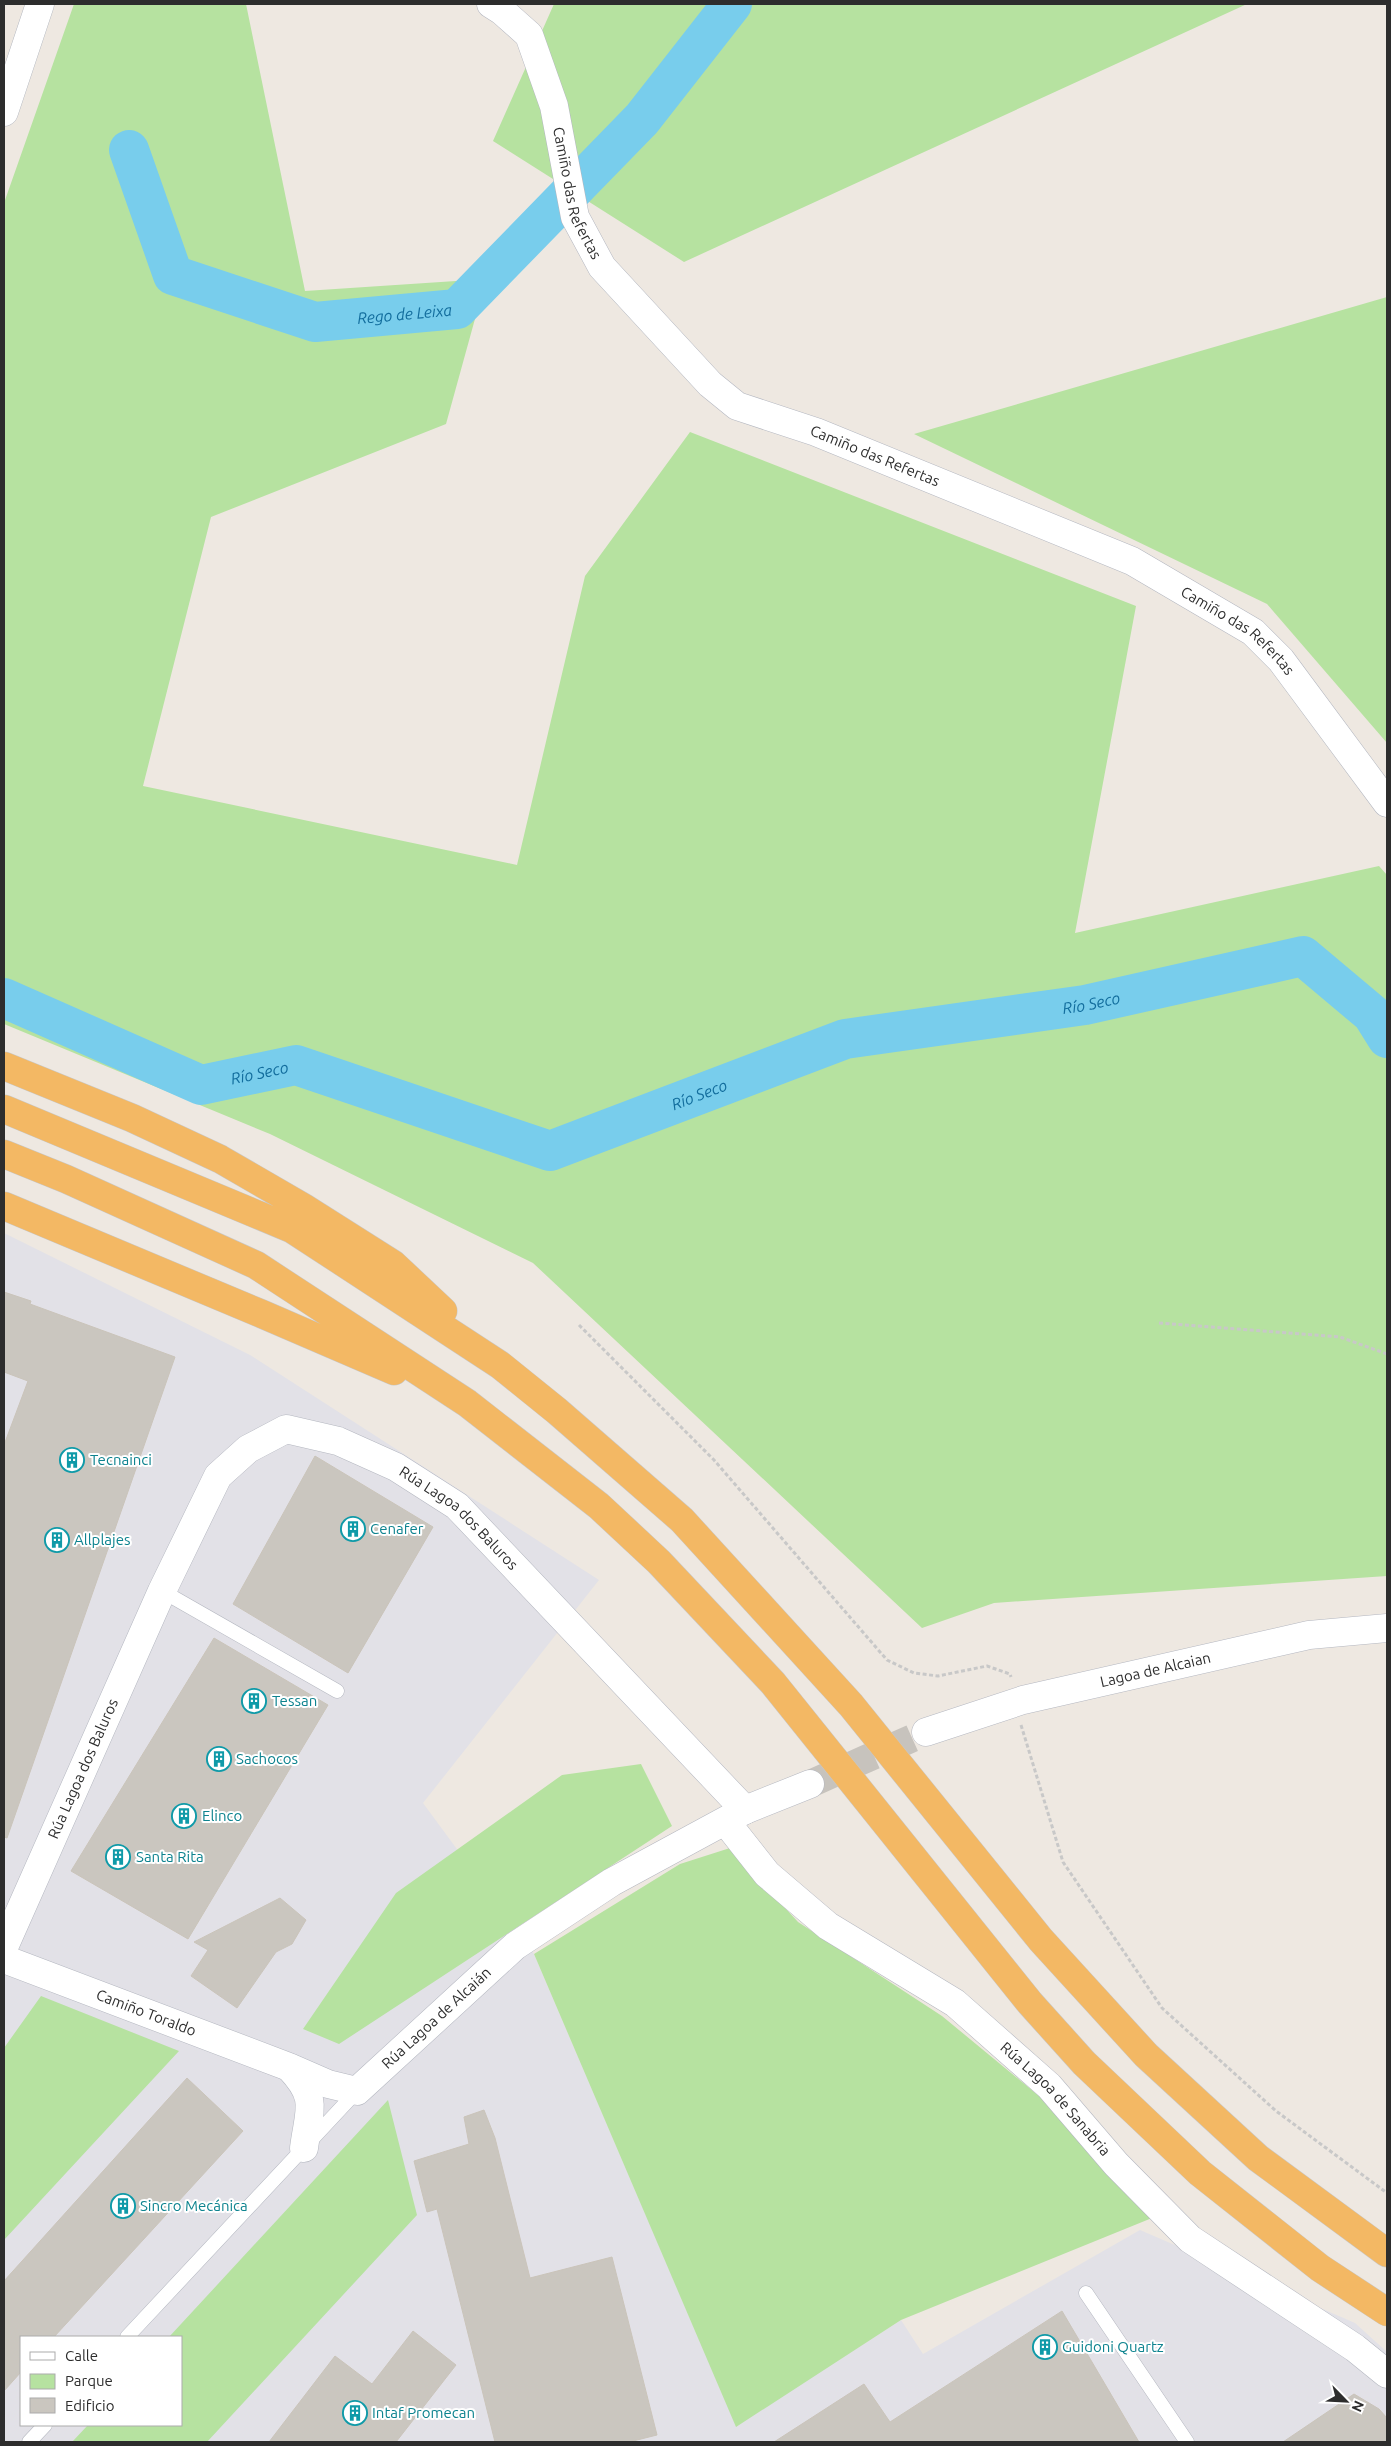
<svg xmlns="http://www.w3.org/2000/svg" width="1391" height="2446" font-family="Ubuntu,sans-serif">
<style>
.industrial{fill:#e2e1e7;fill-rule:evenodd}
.green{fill:#b6e2a0}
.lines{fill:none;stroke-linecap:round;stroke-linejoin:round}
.river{stroke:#78cdec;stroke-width:40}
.building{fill:#cac6bf;stroke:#cac4ba}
.minor-tunnel{stroke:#c7c3bd;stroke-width:28;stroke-dasharray:28 14;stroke-linecap:butt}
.service-casing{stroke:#b4b7c0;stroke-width:15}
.minor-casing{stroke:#b4b7c0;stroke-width:29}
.trunk-casing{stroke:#c8c8c8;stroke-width:29}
.path{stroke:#c8c8c8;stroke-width:3;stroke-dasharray:4 2.5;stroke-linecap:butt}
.service{stroke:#fff;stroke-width:14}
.minor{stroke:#fff;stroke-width:28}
.trunk{stroke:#f3b864;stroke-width:28}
.labels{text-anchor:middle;stroke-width:4;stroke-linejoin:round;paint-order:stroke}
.street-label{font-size:15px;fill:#2d2d2d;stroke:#fff}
.culture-label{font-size:15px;fill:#0d838f;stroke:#fff;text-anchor:start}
.water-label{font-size:16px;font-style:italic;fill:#126d9d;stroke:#fff}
</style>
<rect width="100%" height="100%" fill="#eee8e1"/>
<path class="industrial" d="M4 1233 250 1355 599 1580 423 1803 534 1954 736 2426 901 2320 923 2354 1140 2230 1355 2323 1387 2352V2442H4ZM21 2337H181V2425H21Z"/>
<path class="green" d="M74 4H246L305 291 486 279 446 424 211 517 143 786 517 865 585 576 690 432 1136 606 1075 933 1379 866 1387 875V1576L994 1603 922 1628 533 1263 270 1134 4 1024V203Z
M554 4H1247L684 262 493 141Z
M1387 297V743L1267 604 914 434Z
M641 1764 672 1826 339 2044 303 2029 396 1893 562 1775Z
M730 1848 798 1922 942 2016 1039 2096 1152 2218 901 2320 736 2427 534 1954 680 1864Z
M41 1996 179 2051 4 2240V2048Z
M388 2100 417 2215 207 2442H72L88 2425H181V2337H169Z"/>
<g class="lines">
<g class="river">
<path id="s1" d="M129 150 173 275 315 322 457 309 642 119 732 4"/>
<path id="s2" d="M4 998 201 1085 296 1065 550 1151 845 1039 1085 1005 1303 956 1372 1014 1387 1038"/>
</g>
</g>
<path class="building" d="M4 1292 31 1301 30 1304 175 1357 7 1838 4 1837V1445L28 1381 4 1372Z
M315 1456 433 1527 348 1673 233 1604Z
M214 1638 328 1705 188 1939 71 1871Z
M280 1898 306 1920 292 1944 276 1952 237 2008 191 1976 208 1950 194 1942Z
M187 2078 243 2131 54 2337H21V2372L4 2391V2281Z
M484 2110 495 2138 530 2278 612 2257 657 2435 629 2442H495L437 2209 427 2212 414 2161 469 2144 464 2117Z
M1062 2311 1139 2442H774L864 2384 890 2422Z
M413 2331 456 2365 396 2442H269L335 2356 372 2384Z
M1354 2394 1379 2409 1387 2418V2442H1283Z"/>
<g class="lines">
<path class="minor-tunnel" d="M810 1784 926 1732"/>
<defs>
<path id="service" d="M162 1591 337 1691
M1086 2293 1187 2442
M127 2337 357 2091
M29 2442 45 2425"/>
<g id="minor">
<path id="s3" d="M491 4 502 11 529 35 554 106 575 217 602 267 710 384 737 406 816 432 1132 561 1253 632 1281 660 1387 803"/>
<path d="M4 112 40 4"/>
<path id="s4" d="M926 1732 1023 1700 1309 1635 1387 1628"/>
<path id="s5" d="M726 1822 767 1874 828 1926 955 2003 1049 2086 1116 2164 1190 2239 1355 2348 1387 2374"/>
<path id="s6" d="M4 1947 162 1591 218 1476 248 1449 286 1429 338 1441 396 1467 457 1506 745 1810"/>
<path id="s7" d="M4 1959 289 2067 328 2084 357 2091 515 1946 612 1882 745 1810 810 1784"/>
<path d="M290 2068C319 2099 309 2109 304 2148"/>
</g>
<path id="trunk" d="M4 1066 132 1118 220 1159 303 1207 393 1264 443 1311
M4 1109 292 1229 500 1365 557 1411 682 1520 851 1705 1041 1940 1146 2055 1258 2158 1387 2253
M4 1154 66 1179 256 1265 467 1403 599 1506 659 1562 773 1683 1030 2003 1084 2063 1200 2173 1320 2268 1387 2312
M4 1206 262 1314 394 1371"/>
</defs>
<use href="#service" class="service-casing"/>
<use href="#minor" class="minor-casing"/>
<use href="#trunk" class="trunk-casing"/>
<path class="path" d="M1159 1323 1340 1337 1387 1354
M579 1325 714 1460 887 1660 914 1673 938 1676 987 1666 1010 1674 1011 1677
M1021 1725 1063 1862 1162 2008 1276 2111 1387 2193"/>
<use href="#service" class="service"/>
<use href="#minor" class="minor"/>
<use href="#trunk" class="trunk"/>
</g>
<defs>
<symbol id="building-ring" viewBox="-11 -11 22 22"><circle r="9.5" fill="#fff" stroke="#0f9aa8" stroke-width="1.5"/><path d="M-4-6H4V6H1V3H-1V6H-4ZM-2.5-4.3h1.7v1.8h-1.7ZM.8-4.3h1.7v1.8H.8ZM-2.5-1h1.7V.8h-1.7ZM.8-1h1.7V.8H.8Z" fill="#0f9aa8"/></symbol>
</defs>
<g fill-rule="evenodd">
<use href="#building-ring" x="58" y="1446" width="28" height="28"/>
<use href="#building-ring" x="339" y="1515" width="28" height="28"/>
<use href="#building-ring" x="43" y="1526" width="28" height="28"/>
<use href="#building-ring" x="240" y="1687" width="28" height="28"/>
<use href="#building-ring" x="205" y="1745" width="28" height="28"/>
<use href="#building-ring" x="170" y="1802" width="28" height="28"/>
<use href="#building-ring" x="104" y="1843" width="28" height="28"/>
<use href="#building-ring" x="109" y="2192" width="28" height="28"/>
<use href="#building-ring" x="1031" y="2333" width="28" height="28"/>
<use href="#building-ring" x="341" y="2399" width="28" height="28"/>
</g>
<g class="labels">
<g class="street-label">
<text dy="5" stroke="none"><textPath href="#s3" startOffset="215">Camiño das Refertas</textPath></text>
<text dy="5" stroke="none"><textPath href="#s3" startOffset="635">Camiño das Refertas</textPath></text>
<text dy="5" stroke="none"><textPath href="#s3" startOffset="1040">Camiño das Refertas</textPath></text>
<text dy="5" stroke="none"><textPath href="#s6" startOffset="799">Rúa Lagoa dos Baluros</textPath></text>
<text dy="5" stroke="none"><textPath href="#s4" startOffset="238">Lagoa de Alcaian</textPath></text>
<text dy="5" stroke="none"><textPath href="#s6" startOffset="195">Rúa Lagoa dos Baluros</textPath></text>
<text dy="5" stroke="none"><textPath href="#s7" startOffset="152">Camiño Toraldo</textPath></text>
<text dy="5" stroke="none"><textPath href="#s7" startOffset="485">Rúa Lagoa de Alcaián</textPath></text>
<text dy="5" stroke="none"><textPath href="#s5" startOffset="434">Rúa Lagoa de Sanabria</textPath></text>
</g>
<g class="culture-label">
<text x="90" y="1465">Tecnainci</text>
<text x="370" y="1534">Cenafer</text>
<text x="74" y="1545">Allplajes</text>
<text x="272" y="1706">Tessan</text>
<text x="236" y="1764">Sachocos</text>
<text x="202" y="1821">Elinco</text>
<text x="136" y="1862">Santa Rita</text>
<text x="140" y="2211">Sincro Mecánica</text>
<text x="1062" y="2352">Guidoni Quartz</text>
<text x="372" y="2418">Intaf Promecan</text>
</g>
<g class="water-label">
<text dy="6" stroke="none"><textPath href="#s1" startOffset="372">Rego de Leixa</textPath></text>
<text dy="6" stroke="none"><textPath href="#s2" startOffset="1145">Río Seco</textPath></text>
<text dy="6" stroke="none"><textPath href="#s2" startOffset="275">Río Seco</textPath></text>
<text dy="6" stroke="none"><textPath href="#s2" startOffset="740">Río Seco</textPath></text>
</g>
</g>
<rect width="1391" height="2446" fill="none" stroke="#2d2d2d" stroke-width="10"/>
<rect x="20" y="2336" width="162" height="90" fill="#ffffff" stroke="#ababab"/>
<rect x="30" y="2352" width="25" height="8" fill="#ffffff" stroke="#ababab"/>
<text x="65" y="2361" font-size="15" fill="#2d2d2d">Calle</text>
<rect x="30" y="2374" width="25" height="15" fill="#b6e2a0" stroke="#ababab"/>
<text x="65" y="2386" font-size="15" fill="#2d2d2d">Parque</text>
<rect x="30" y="2398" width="25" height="15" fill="#cac6bf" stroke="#ababab"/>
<text x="65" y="2411" font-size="15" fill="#2d2d2d">Edificio</text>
<g transform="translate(1346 2401) rotate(114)" stroke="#ffffff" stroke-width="4" paint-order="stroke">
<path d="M0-4L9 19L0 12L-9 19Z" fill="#2d2d2d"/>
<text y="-8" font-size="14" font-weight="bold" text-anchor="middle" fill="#2d2d2d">N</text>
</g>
</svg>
